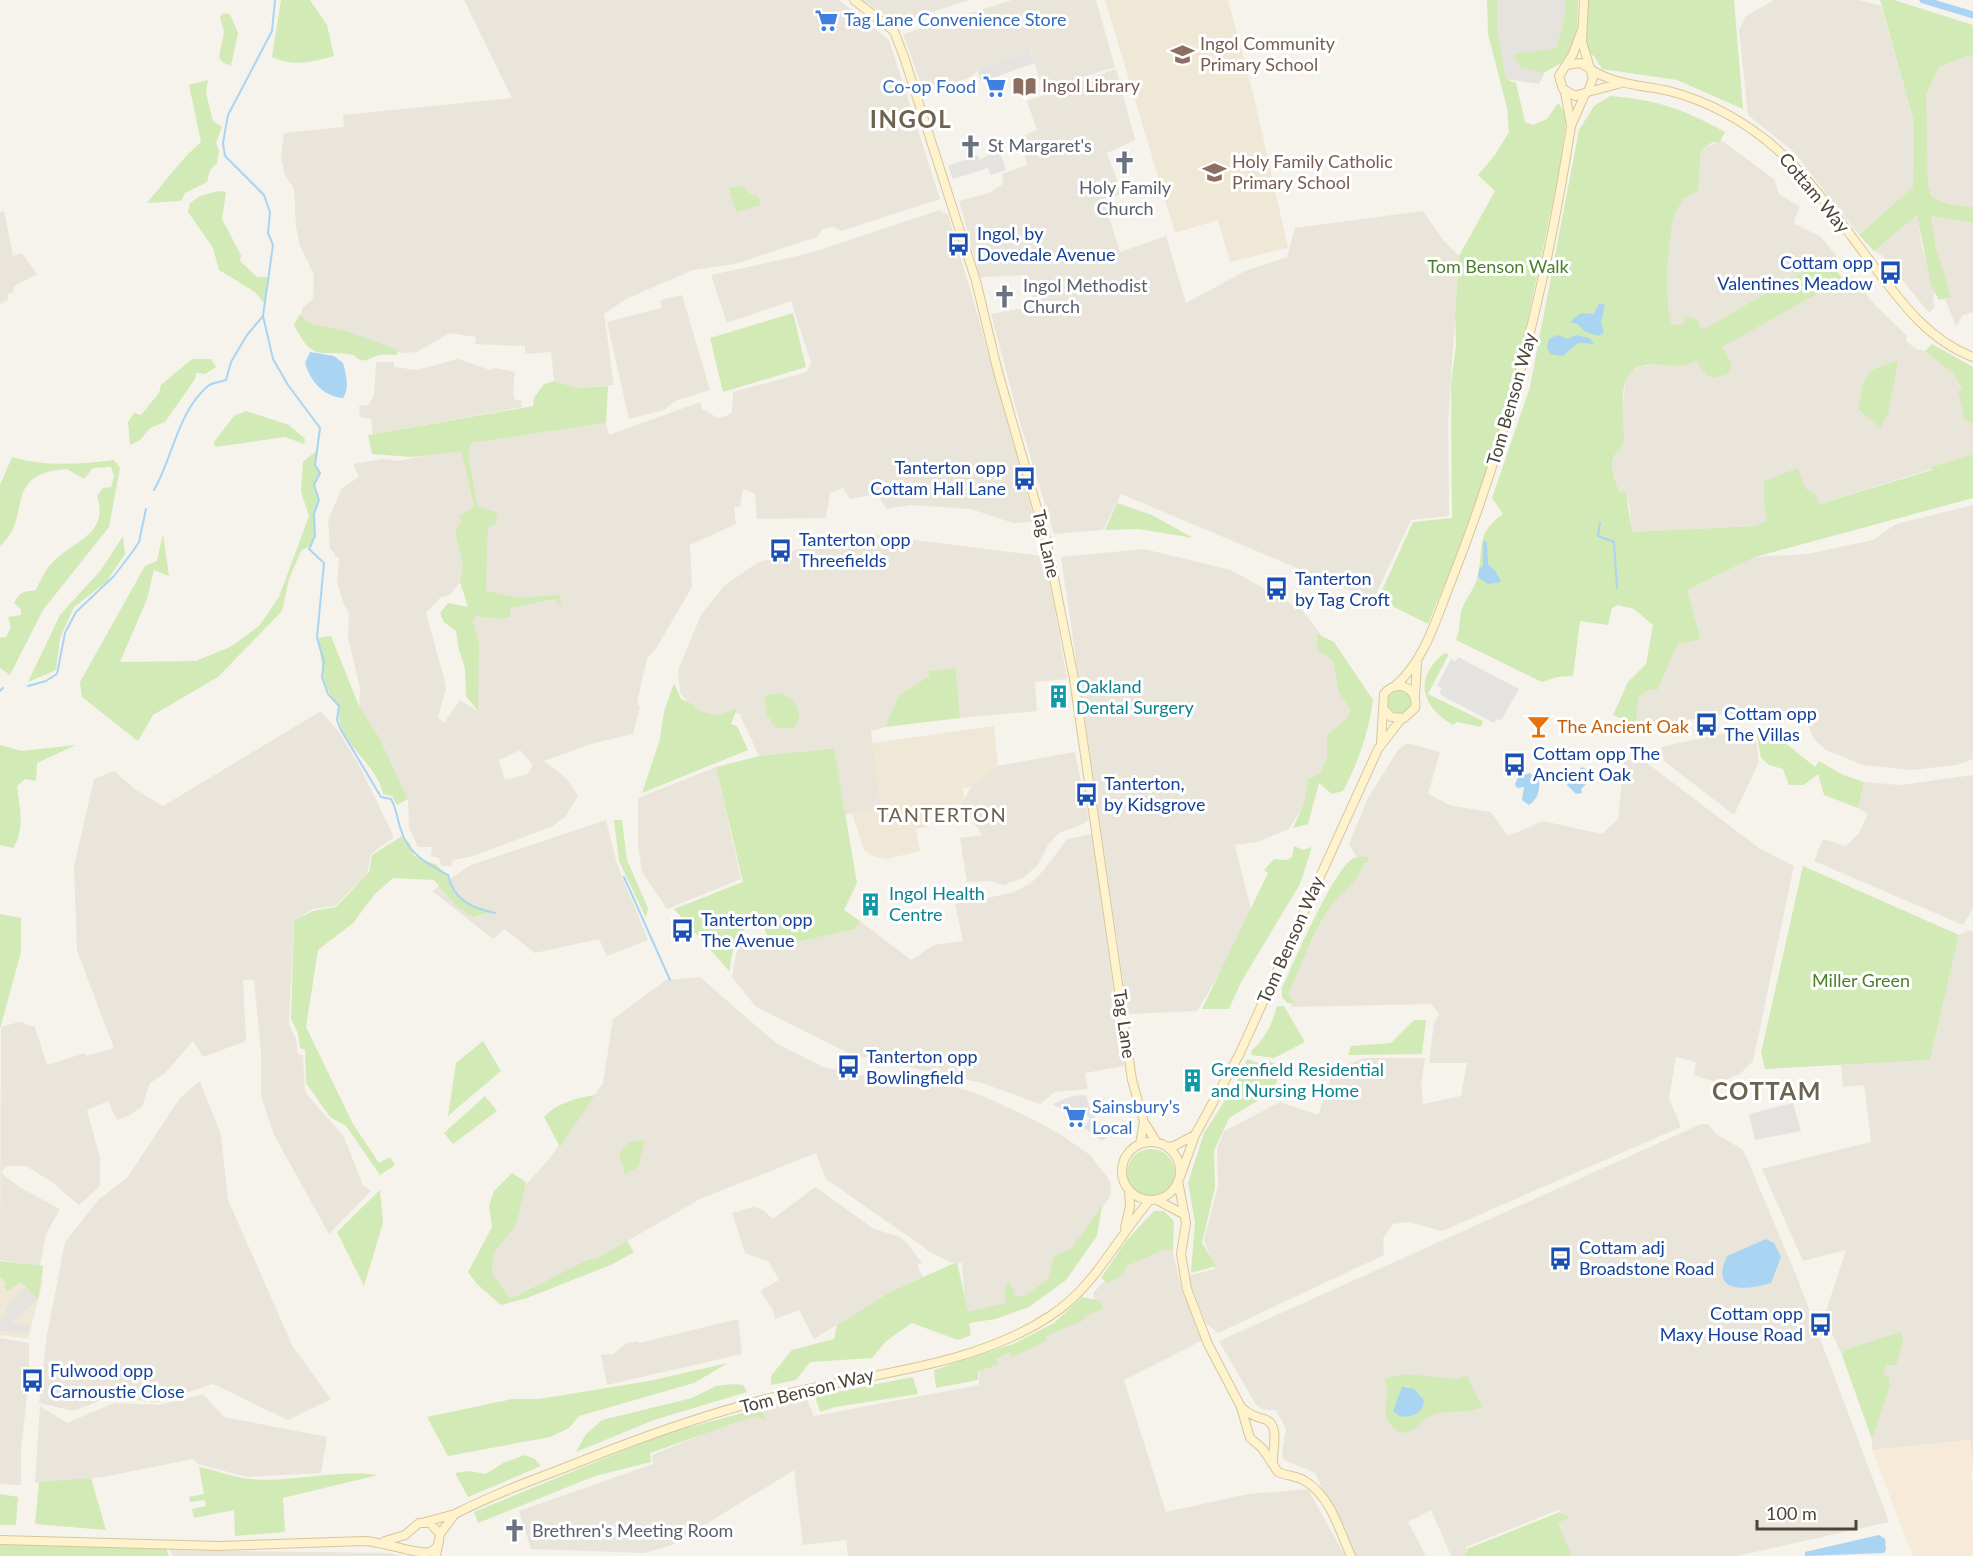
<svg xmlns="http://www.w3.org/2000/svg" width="1973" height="1556" font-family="Lato,sans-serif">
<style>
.residential{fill:#eae5da;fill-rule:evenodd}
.commercial{fill:#f7ead8}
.industrial{fill:#e6e2dd}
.education{fill:#efe8d6}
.green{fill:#d2eab5}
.parking{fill:#e5e3e0}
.water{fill:#a9d4f2}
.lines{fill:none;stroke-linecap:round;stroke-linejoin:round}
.stream{stroke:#a9d4f2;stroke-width:2}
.canal{stroke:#a9d4f2;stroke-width:7}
.secondary-casing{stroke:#d6c79b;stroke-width:10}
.secondary{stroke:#fff3cd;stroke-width:8}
.labels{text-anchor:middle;stroke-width:6;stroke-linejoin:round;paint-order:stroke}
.shop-label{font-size:18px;fill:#366cbe;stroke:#fff;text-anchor:start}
.education-label{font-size:18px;fill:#785e54;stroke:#fff;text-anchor:start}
.worship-label{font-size:18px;fill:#5b616d;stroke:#fff;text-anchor:start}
.street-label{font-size:18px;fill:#4b4439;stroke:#fff}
.transit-label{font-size:18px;fill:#164399;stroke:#fff;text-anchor:start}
.park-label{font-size:18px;fill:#4a7f2a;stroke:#fff}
.culture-label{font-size:18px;fill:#0d838f;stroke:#fff;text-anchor:start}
.food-label{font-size:18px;fill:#c56008;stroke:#fff;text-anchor:start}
.neighbourhood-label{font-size:20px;letter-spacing:1.5px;fill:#6e6250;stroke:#fff}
.district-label{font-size:24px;font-weight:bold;letter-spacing:1.5px;fill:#6e6250;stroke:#fff}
</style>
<rect width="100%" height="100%" fill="#f6f3ec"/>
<path class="residential" d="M464 0H839L889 40 940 199 841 231 834 227 823 229 817 237 735 264 693 270 626 299 604 314 614 385 577 388 554 381 551 352 525 354V346L475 344 476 337 449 333 417 352 402 353 301 323 302 308 313 299 314 275 300 246 296 227 294 188 285 176 281 157 284 133 344 127 343 115 512 98Z
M862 0H969L897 23Z
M1012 0H1096L1115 67 1043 90 1031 51 977 70 973 76 925 95 903 34Z
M1774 0H1859L1881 6 1914 122 1913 188 1859 235 1794 152 1748 115 1739 30 1746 16Z
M1967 56 1973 57V207L1948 204 1932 197 1928 186 1926 132V95L1939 67Z
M1116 69 1135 140 1107 153 1122 194 1104 200 1120 252 1166 236 1186 303 1245 271 1287 257 1295 228 1423 211 1443 240 1459 256 1448 424 1449 516 1411 520 1373 600 1121 494 1103 530 1054 534 1018 416 991 314 1035 306 1027 275 980 277 959 201 989 193 1003 184 1002 174 1027 165 1021 137 1037 130 1027 101Z
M1721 140 1774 179 1779 194 1800 207 1794 221 1795 224 1821 237 1838 258 1831 263 1815 265 1704 329 1685 316 1684 323 1672 325 1668 306 1667 267 1673 218 1683 199 1698 191 1701 150Z
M940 210 948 215 973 299 1035 522 1013 523 971 509 910 505 886 509 878 494 850 499 843 488 830 493 826 518 757 519 755 494 743 489 740 507H734L736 524 690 545 692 587 657 647 647 659 637 702 640 708 633 734 591 744 544 761 566 778 578 796 565 817 553 826 474 856 453 860 451 866H441L439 858 431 856 432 847H418L409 827 408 799 379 737 359 706 360 689 348 637 349 613 344 605 337 582 339 558 334 556 335 553 330 549 328 520 342 488 359 477 353 464 383 459 399 461 451 450 461 451 474 508 460 518 462 521 463 565 460 582 450 595 441 597 426 613 444 678 446 689 438 717 444 723 460 700 477 711 479 644 473 620 477 616 497 619 486 591 488 528 478 507 469 458 471 443 606 423 609 435 700 402 702 409 718 418 726 416 732 412 733 392 807 372 811 363 791 301 727 323 711 275 807 254ZM520 750 533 765 527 774 505 780 499 760Z
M4 211 13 256 22 253 37 274 13 287 14 292 7 294 9 300 0 304V213Z
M1917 214 1922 247 1935 292 1933 299 1935 307 1929 313 1883 256 1874 251Z
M1931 216 1973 223V312L1963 315 1956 326 1945 299 1950 297 1936 248Z
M1850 274 1874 304 1907 336 1906 341 1916 349 1925 351 1953 374 1962 388 1964 418 1973 423V454L1932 467V469L1818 504 1816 495 1805 488 1764 481V505L1768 521 1754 526 1631 532 1630 508 1626 493 1619 491 1612 468 1613 460 1624 442 1622 409 1626 380 1630 372 1641 366 1696 361 1706 375 1730 363 1721 347Z
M682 295 710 390 675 401 664 410 629 419 607 322 662 308 660 300Z
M458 359 490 370 495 368 515 372 513 393 515 400H521L522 407 373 434 371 419 360 417 359 406 368 405 374 395 376 362H394V367L417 370Z
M1973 505V759L1957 765 1911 770 1863 765 1826 750 1814 739 1808 726 1795 710 1712 715 1644 729 1636 725 1637 697 1650 689 1657 691 1678 644 1701 638 1687 590 1755 557 1808 554 1873 540 1896 524Z
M875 535 1042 556 1046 560 1067 679 1035 682 1037 711 960 718 956 669 929 676 899 695 885 727 871 731 881 807 845 815 833 748 759 756 739 713 701 721 680 692 678 670 701 615 724 586 757 563 808 546Z
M1144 549 1231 570 1302 610 1319 632 1352 688 1353 717 1325 778 1313 789 1289 829 1257 842 1235 845 1253 918 1197 1011 1128 1014 1061 557Z
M321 711 339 732 360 767 394 837 371 854 367 874 335 906 313 909 294 920 289 1025 296 1039 298 1054 303 1055 305 1092 344 1137 363 1185 371 1191 329 1234 274 1135 261 1096V1052L254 980H243L246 1041 203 1057 193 1041 165 1073 150 1083 142 1107 128 1116 117 1120 108 1101 87 1110 100 1158V1186L79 1205 52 1182 26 1166H6L1 1173 21 1188 60 1209 46 1234 40 1266 0 1260 1 1027 19 1022 35 1027 47 1065 85 1053 87 1056 114 1048 77 951 74 866 94 779 114 771 136 790 163 806Z
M1755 731 1759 762 1734 815 1664 761 1661 747 1725 733Z
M1407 743 1440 752 1428 794 1452 806 1491 812 1508 836 1543 821 1602 834 1618 819 1624 760H1643L1759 848 1794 866 1753 1061 1740 1074 1718 1083 1694 1075 1696 1062 1676 1057 1669 1098 1681 1127 1442 1231 1409 1222 1393 1224 1383 1239 1384 1255 1218 1333 1206 1323 1187 1276 1215 1269 1204 1240 1218 1186 1217 1149 1224 1131 1280 1102 1318 1115 1334 1069 1365 1058H1425L1421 1085 1423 1104 1461 1096 1467 1063H1429L1434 1023 1439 1014 1431 1004 1292 1007 1285 992 1331 901 1360 863 1349 844 1368 798 1398 750Z
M1075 752 1089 820 1083 824 1059 833 1048 845 1038 865 1024 877 1004 885 989 881 967 882 960 838 982 835 961 804 971 787 997 766Z
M716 767 741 879 667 909 642 872 638 845V798Z
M1973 775V909L1963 925 1814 861 1823 839 1846 846 1859 833 1868 814 1858 808 1864 782 1900 785Z
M606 820 617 864 648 940 607 956 599 939 535 953 505 929 493 939 432 891 471 865Z
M1092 834 1124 1066 1085 1073 1088 1089 1055 1092 1040 1104 982 1083 850 1054 755 1006 732 977 737 950 743 943 791 939 801 941 854 929 860 921 911 960 934 945 963 941 955 904 1012 893 1031 883 1044 870 1067 839Z
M1969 930 1973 931V1469L1970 1440 1872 1450V1439L1842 1355 1824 1317 1846 1250 1803 1261 1762 1169 1871 1142 1864 1085 1843 1087 1841 1065 1930 1060 1959 935Z
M700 977 777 1044 823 1067 882 1079 950 1085 981 1095 1024 1115 1060 1134 1090 1155 1110 1181 1111 1195 1051 1282 1019 1301 966 1316 962 1263 950 1262 932 1253 826 1179 816 1153 700 1199 600 1257 585 1261 510 1299 492 1273 494 1253 516 1225 523 1188 550 1158 603 1083 613 1019 666 980Z
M200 1081 221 1135 228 1200 293 1347 331 1399 288 1420 213 1384 157 1402 109 1397 74 1411 39 1403 47 1335 65 1242 99 1199 127 1178 180 1098Z
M1701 1124H1708L1716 1134 1742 1149 1746 1156 1798 1280 1889 1522 1737 1556H1572L1557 1523 1569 1517 1558 1510 1466 1547V1554L1461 1556H1451L1431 1510 1408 1522 1426 1556H1355L1315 1473 1284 1460 1282 1451 1286 1429 1276 1410H1264L1256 1405 1219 1341Z
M815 1187 874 1229 900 1237 906 1242 922 1263 917 1265 923 1277 890 1292 814 1339 799 1310 775 1319 773 1310 760 1291 779 1280 769 1262 745 1253 732 1213 754 1207 763 1210 773 1219Z
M1170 1241 1183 1293 1203 1340 1124 1380 1166 1512 1248 1494 1308 1489 1345 1556H848L846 1540 803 1545 794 1470 672 1545 644 1553 531 1549 519 1511 653 1464 652 1455 775 1405 806 1397 814 1416 979 1385V1373L1004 1351 1096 1305 1093 1293 1118 1267Z
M738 1319 742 1354 607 1385 601 1355 613 1354 627 1343 637 1341 639 1343Z
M0 1338 29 1343V1379L21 1449V1485L0 1484Z
M203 1394 224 1417 327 1437 321 1473 247 1477 198 1464 193 1459 103 1477 35 1483 40 1406 67 1423 114 1403 160 1405Z
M170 1550 389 1553 404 1556H173Z"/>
<path class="commercial" d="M1971 1440 1973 1556H1913L1872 1450Z"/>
<path class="industrial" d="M1497 0H1565L1564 21 1555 52 1539 84 1506 79 1497 27Z"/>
<path class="education" d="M1105 0H1228L1254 97 1288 248 1230 262 1218 220 1175 233Z
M994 726 998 766 971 787 963 788 964 798 961 804 924 810 926 827 916 829 920 851 887 859 873 856 864 850 852 813 881 807 872 743Z
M0 1261 43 1266 42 1285 28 1339 0 1335Z"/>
<path class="green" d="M281 0H310L327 25 334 56C312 62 293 67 272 57Z
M1487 0H1497V27L1506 79 1516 83 1525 122 1533 125 1547 119 1558 103 1567 115 1558 178 1514 384 1485 486 1428 624 1378 599 1413 522 1452 518 1451 384 1456 345 1455 316 1459 256 1495 191 1478 175 1495 155 1509 132 1507 108 1488 34Z
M1565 0H1578L1577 30 1565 61 1543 73 1521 68 1514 54 1556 48 1564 21Z
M1587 0H1734L1743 109 1677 80 1602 69 1594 56 1583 49Z
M1880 0H1894L1973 25V57L1967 56 1939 67 1926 95 1928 186 1932 197 1948 204 1973 207V223L1931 216 1936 248 1951 297 1939 300 1931 285 1917 215 1874 251 1859 235 1913 187 1914 122Z
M223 13 230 14 238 33 231 66 222 62 219 57 224 32 220 17Z
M208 80 206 93 213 121 222 127 216 143 219 151 217 163 210 170 207 182 185 193 181 201 147 203C165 182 180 160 201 142L189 85Z
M1610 96C1658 100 1683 109 1725 132L1719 143 1713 142 1701 150 1698 191 1683 199 1673 218 1667 268 1668 306 1672 325 1684 323 1685 316 1697 319 1699 326 1704 329 1815 265 1830 262 1843 279 1722 347 1731 363 1729 374 1713 378 1706 375 1696 361C1679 371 1660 361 1641 366 1615 374 1624 418 1624 439 1624 447 1616 452 1613 459 1610 468 1616 481 1619 491L1626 493 1632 532 1754 526 1767 521 1764 505V481L1798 468 1805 488 1816 495 1819 504 1932 470 1931 467 1973 454V498L1755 557 1687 590 1701 639 1678 644 1657 691 1650 689 1638 697 1636 725 1613 715 1628 682 1646 664 1653 625 1634 609 1618 605 1612 608 1608 625 1580 621 1573 676 1557 677 1542 682 1456 640C1460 630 1459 622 1461 612 1464 601 1472 592 1476 582 1486 552 1472 536 1503 514L1492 498 1530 387 1579 130 1594 106Z
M743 186 750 194 758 196 761 205 736 212 729 188Z
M218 191 226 192 222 219 241 255 240 261 257 277H267L265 304 255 292 219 270 213 248 188 212 190 203 200 196Z
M793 313 806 367 723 392 710 338Z
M300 314 308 323 349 332 398 350 397 355C392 355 386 354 381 355 370 356 363 367 354 355 319 349 314 364 294 325Z
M1932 344 1973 367V423L1964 419 1958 391 1962 388 1953 374 1925 351Z
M192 359H211L216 367 205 374 196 373 195 379 165 422 150 428 140 440 130 445 128 422 134 413 141 415 159 393 161 385Z
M1898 361 1888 414 1880 428 1858 409C1866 374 1861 371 1898 361Z
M554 381 577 388 608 386 606 423 471 443 469 458 478 507 497 512 496 523 488 528 486 591 518 598 560 595 561 607 554 599 510 608V617L497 619 477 616 473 620 479 644 478 711 466 696 465 668 459 650 456 631 444 622 440 613 448 603 468 607 460 582 463 565 455 530 462 521 459 517 474 507 461 451 412 457 372 454 368 435 533 406 534 398 544 384Z
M246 411 289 425 305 439 304 444 285 437 215 447 214 442 234 416Z
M316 451 318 455 315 465 320 473 314 485 319 500 314 514 315 536 309 546 301 551 289 579 282 611 218 677 153 715 138 741 82 697 80 682 145 566 157 561 163 534 169 576 154 570 147 599 120 662 196 661 232 646 259 626 279 597 309 516 301 492 303 462Z
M12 457C46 467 80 464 114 460L120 468 109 527 43 610 10 675 0 668V638L6 637 11 627 8 617 21 615V609L14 603C19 593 25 590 35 591 40 582 45 570 52 563 74 540 110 534 97 496L103 488 111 487 114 476 111 467 93 468 84 479 67 469C0 474 34 517 0 546V485Z
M1117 503 1152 515 1193 538 1139 529 1105 530Z
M123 536 125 554 106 582 74 607 60 638 56 670 28 682 60 615 101 570Z
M1317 634 1334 642 1373 700C1368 734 1359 761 1343 791L1332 794 1319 783 1308 824 1293 828 1305 801 1308 779 1321 773 1327 758V735L1346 719 1351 710 1339 692 1333 661 1318 650Z
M331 636 359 706 379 737 408 799 397 805 392 796 383 794C376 760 334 743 339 706 318 682 325 667 317 638Z
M1444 653 1449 654 1428 694 1483 721 1481 727 1457 722 1453 725C1420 705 1414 679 1444 653Z
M956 668 960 718 885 727 899 695 929 676V671Z
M674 683 681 699 694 705 697 710 717 716 737 708 731 724 737 726 748 750 642 793 660 739 664 712Z
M1387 702a12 12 0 1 1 24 0a12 12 0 1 1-24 0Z
M779 693C795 697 807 715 793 728H776L767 715 764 696Z
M1756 731 1773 733 1815 767 1819 761 1843 775 1864 782 1858 808 1824 795 1818 774 1804 785H1789L1783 769 1769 765 1761 758Z
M0 745 22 751 76 745 37 763 36 781 25 779 17 786C19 807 26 828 13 848L0 845Z
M834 748 857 883 844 910 860 921 855 929 801 941 768 940 763 924 753 921C738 932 730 952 730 972L674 909 743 882 716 767 759 756Z
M614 820H622L627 860 648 908 646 918 619 861Z
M402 836 410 844 414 856 437 865 449 878 455 893 473 905 492 911 472 917 455 905 434 880 393 878 374 895 353 923 318 950 306 1027 353 1124 379 1163 390 1157 395 1165 380 1175 346 1126 330 1117 306 1083 305 1050 300 1048 298 1033 291 1019 294 920 313 911 336 907 369 872 372 855Z
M1294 846 1303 850 1312 847 1300 884 1241 982 1229 1009H1202L1268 873 1264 870 1274 859 1286 860 1292 857Z
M1368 857V862L1364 863C1356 886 1341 891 1328 910 1311 935 1301 967 1288 994L1295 1003H1287L1282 997V988C1292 967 1335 865 1354 858 1357 857 1364 857 1368 857Z
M1803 866 1959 935 1930 1060 1765 1069 1761 1053Z
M0 914 21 918V952L0 1029Z
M1277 1006H1284L1305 1042 1274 1058 1252 1055 1251 1051C1265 1039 1273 1023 1277 1006Z
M1414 1020H1426L1422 1054 1348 1055 1351 1046 1391 1043Z
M483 1041 501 1071 448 1116 456 1063Z
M1247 1059 1262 1064 1269 1061 1275 1064 1277 1081 1272 1092 1229 1118 1214 1151 1215 1187 1202 1243 1216 1266 1191 1273 1195 1222 1188 1183 1204 1133 1235 1085Z
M595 1095 560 1147 544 1117C555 1104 579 1097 595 1095Z
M485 1096 497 1111 453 1144 444 1133Z
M645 1140 638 1167 625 1175 619 1154C626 1142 631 1141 645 1140Z
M1127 1173a24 24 0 1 1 48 0a24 24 0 1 1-48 0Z
M512 1173 526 1182 516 1225 494 1253 492 1273 510 1299 585 1261 600 1257 627 1241 634 1252 613 1264 527 1298 501 1305 477 1284 468 1272 492 1227 489 1206 494 1191Z
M380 1190 383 1223 364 1286 337 1232Z
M1102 1206 1097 1236 1066 1280 1029 1307 995 1319 969 1323 971 1335 958 1340 912 1323 886 1341 872 1358 810 1362 796 1380 771 1385V1376L792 1350 834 1339 837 1325 890 1292 957 1262 968 1312 1006 1303 1004 1292 1008 1281 1013 1288 1014 1295 1023 1297 1048 1279 1054 1256 1071 1249Z
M1154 1211H1164L1174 1221 1173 1251 1165 1249 1125 1267 1124 1274 1108 1283 1101 1278 1126 1241Z
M0 1261 43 1266 38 1299 21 1282 8 1291 4 1287 7 1283 0 1276Z
M1082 1297 1100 1301 1103 1309 1085 1316 1084 1320 1046 1336V1341L1012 1357 1009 1352 996 1359 998 1364 978 1372V1380L936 1388 934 1370 1013 1344 1054 1323Z
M1901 1332 1903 1343 1896 1365H1886L1883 1375 1889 1377 1890 1386 1872 1439 1842 1355 1847 1349Z
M728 1363 694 1383 579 1416 569 1428 550 1437 448 1456 427 1417 512 1399H539L649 1381Z
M1405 1374 1457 1379 1467 1376 1482 1407C1465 1415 1447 1408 1430 1416 1418 1422 1414 1436 1398 1432 1374 1413 1394 1399 1384 1379Z
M913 1377 918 1394 835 1407 820 1412 815 1396Z
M733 1384 743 1385 747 1392 654 1420 576 1452 586 1434 602 1420 692 1398 716 1386Z
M761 1408 766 1420 755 1416 650 1453 651 1462 595 1476 478 1523 474 1512 664 1434Z
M525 1455 535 1459 541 1466 468 1497 455 1473 469 1471 486 1474 503 1463Z
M199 1467C215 1470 232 1477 249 1479 292 1483 335 1469 378 1475L283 1498 285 1532 235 1536 234 1510 194 1518 192 1509 206 1506 205 1500 190 1502 189 1497 204 1494Z
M91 1478 106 1530 35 1524 39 1482Z
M0 1494 18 1497 16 1525H0Z
M1560 1512 1570 1517 1558 1523 1572 1556H1461L1466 1554 1467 1549Z
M0 1543 166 1549 169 1556H0Z"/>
<path class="parking" d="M1030 51 1035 63 981 82 977 70Z
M999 149 1006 170 991 175 988 168 953 179 948 166 978 155 980 160Z
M1458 657 1519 689 1501 721 1496 719 1494 723 1439 694 1442 688 1437 686 1451 659 1455 662Z
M1086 1095 1090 1109 1108 1136 1102 1141 1084 1128 1090 1118 1065 1103 1062 1109 1052 1104 1072 1096Z
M1793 1103 1801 1131 1755 1140 1749 1114Z
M25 1288 38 1299 12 1322 30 1326 29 1333 0 1331V1320L7 1313 4 1309Z"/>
<path class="water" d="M1599 303 1605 305 1601 322 1604 333 1598 336 1584 331 1578 324 1570 322 1581 313 1594 314Z
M1557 335 1568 339 1576 335 1590 338 1594 344 1578 343 1563 356 1550 354 1547 347 1549 339Z
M310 352 334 356 343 363C346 374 350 388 343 398 323 396 311 382 305 363Z
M1483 541 1487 542 1488 564 1496 572 1501 582 1488 584 1478 577 1479 569 1483 566Z
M1582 767 1586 769 1591 779 1581 789 1582 793 1576 794 1567 785C1568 773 1574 774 1582 767Z
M1530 773 1539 780C1540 791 1538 799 1529 805L1522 800 1524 787 1517 788 1515 784 1518 777Z
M1766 1239 1774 1243 1781 1257 1771 1283C1747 1290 1709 1295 1727 1256Z
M1402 1387 1414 1389 1424 1400C1424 1415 1403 1423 1393 1411Z
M1879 1535 1885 1539 1886 1550 1884 1553 1805 1556V1552Z"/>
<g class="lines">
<path class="stream" d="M263 316 273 359 288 385 320 428 315 465 320 473 314 485 319 500 314 514 315 536 309 549 324 563 317 638 324 661 322 677 328 694 339 706 337 720 341 730 381 797 391 799C397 809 397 819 401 830 408 854 428 864 448 875 454 900 471 908 495 913
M154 490C173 457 178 411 208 386 212 382 221 382 226 380L231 362 247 335 263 316 273 245 268 233 270 212 264 195 225 156 223 143 228 115 272 31 275 0
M1600 523 1598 536 1614 542 1617 588
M28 686 46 681 57 674 65 633 76 612 114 576 133 551 139 542 146 509
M0 691 3 688
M624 877 670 980"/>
<path class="canal" d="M1923 0 1973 15"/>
<defs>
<path id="secondary" d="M854 0 894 31 904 57 976 281 998 372 1047 543 1074 679 1132 1080 1144 1122 1157 1143
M1581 32 1573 54 1559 76 1563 89 1575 96 1588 92 1593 78 1582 42 1584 0
M1566 65 1580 63 1589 68
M1590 69C1615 85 1641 85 1669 91 1704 100 1738 118 1766 140 1808 174 1841 223 1873 265 1901 302 1928 340 1973 357
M1565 92 1571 125
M1588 92 1618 84
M1395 686C1426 659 1437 616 1452 579 1510 432 1547 281 1571 126L1585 94
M1415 696 1417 663
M1381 743 1384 694C1397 678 1419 688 1415 708L1404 718 1391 717 1384 709
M1122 1171a29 29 0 1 1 58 0a29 29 0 1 1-58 0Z
M1140 1144 1144 1122
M1167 1147 1174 1146 1195 1135
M1180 1177 1195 1135 1239 1055 1378 749 1402 718
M1178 1181 1186 1223 1181 1254 1187 1289 1208 1344 1241 1407 1250 1438 1262 1448 1278 1472C1287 1476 1297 1476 1305 1481 1330 1495 1340 1532 1351 1556
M1157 1200 1185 1215
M1125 1227 1130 1207 1129 1190
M1242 1408C1249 1414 1255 1417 1264 1419 1281 1424 1272 1450 1273 1463
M425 1522 455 1514C490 1496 527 1482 564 1468 634 1440 704 1414 778 1396 868 1373 971 1368 1050 1316 1095 1287 1116 1239 1150 1200
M440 1534 454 1515
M0 1540 220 1546 364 1541C379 1541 419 1555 429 1552 434 1551 437 1547 439 1543
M385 1541 405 1535 419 1523H430L440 1534 436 1556"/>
</defs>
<use href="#secondary" class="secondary-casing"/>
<use href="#secondary" class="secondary"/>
</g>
<defs>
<symbol id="supermarket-bare" viewBox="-9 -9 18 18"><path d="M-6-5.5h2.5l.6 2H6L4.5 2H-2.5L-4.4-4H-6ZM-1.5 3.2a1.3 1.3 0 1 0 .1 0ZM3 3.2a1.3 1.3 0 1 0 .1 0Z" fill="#3f7fe0" stroke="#fff" stroke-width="2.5" paint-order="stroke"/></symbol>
<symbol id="school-bare" viewBox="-9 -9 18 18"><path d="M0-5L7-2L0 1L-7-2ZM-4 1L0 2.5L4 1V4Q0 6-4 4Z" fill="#8d6e63" stroke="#fff" stroke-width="2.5" paint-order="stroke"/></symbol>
<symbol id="library-bare" viewBox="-9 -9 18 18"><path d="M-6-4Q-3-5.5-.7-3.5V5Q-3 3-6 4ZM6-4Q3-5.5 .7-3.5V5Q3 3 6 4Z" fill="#8d6e63" stroke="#fff" stroke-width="2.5" paint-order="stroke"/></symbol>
<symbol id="church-bare" viewBox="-9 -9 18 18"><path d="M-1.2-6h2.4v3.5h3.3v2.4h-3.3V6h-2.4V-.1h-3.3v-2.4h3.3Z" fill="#6b7280" stroke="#fff" stroke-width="2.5" paint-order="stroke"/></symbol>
<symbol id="bus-bare" viewBox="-9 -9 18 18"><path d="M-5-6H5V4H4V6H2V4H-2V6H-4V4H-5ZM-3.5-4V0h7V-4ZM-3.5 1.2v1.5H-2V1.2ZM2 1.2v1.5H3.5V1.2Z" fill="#1a4fb4" stroke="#fff" stroke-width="2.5" paint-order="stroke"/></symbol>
<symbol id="building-bare" viewBox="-9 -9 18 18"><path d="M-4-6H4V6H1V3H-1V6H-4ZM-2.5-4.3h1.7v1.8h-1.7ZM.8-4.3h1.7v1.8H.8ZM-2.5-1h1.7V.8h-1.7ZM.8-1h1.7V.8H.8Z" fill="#0f9aa8" stroke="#fff" stroke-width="2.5" paint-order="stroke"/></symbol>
<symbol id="bar-bare" viewBox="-9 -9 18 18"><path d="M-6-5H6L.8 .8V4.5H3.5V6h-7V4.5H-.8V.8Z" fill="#e8710a" stroke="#fff" stroke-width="2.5" paint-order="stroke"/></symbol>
</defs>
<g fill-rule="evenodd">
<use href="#supermarket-bare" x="810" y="4" width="33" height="33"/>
<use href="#school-bare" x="1166" y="38" width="33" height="33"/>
<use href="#library-bare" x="1008" y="70" width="33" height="33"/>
<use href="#supermarket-bare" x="978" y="70" width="33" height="33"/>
<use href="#church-bare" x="954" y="130" width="33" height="33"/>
<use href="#church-bare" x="1108" y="146" width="33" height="33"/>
<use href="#school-bare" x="1198" y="156" width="33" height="33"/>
<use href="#bus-bare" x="942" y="228" width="33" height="33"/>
<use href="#bus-bare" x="1874" y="256" width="33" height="33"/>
<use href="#church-bare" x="988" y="280" width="33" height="33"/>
<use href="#bus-bare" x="1008" y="462" width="33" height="33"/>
<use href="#bus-bare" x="764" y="534" width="33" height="33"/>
<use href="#bus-bare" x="1260" y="572" width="33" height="33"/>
<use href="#building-bare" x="1042" y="680" width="33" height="33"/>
<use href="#bus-bare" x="1690" y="708" width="33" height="33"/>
<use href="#bar-bare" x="1522" y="710" width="33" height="33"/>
<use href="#bus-bare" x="1498" y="748" width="33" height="33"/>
<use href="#bus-bare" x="1070" y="778" width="33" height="33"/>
<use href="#building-bare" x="854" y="888" width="33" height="33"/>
<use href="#bus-bare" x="666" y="914" width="33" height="33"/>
<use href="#bus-bare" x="832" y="1050" width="33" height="33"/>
<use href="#building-bare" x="1176" y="1064" width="33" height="33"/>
<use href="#supermarket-bare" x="1058" y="1100" width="33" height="33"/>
<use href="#bus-bare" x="1544" y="1242" width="33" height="33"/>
<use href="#bus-bare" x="1804" y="1308" width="33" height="33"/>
<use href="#bus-bare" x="16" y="1364" width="33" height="33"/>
<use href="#church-bare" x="498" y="1514" width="33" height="33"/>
</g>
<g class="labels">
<g class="shop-label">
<text x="844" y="26">Tag Lane Convenience Store</text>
<text x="976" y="93" text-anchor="end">Co-op Food</text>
<text x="1092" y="1113">Sainsbury's<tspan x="1092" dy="21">Local</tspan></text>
</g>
<g class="education-label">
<text x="1200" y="50">Ingol Community<tspan x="1200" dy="21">Primary School</tspan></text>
<text x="1042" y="92">Ingol Library</text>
<text x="1232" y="168">Holy Family Catholic<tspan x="1232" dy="21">Primary School</tspan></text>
</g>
<g class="worship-label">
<text x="988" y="152">St Margaret's</text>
<text x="1125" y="194" text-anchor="middle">Holy Family<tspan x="1125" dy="21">Church</tspan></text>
<text x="1023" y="292">Ingol Methodist<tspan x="1023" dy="21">Church</tspan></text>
<text x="532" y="1537">Brethren's Meeting Room</text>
</g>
<g class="street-label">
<text transform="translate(1814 193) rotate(50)" y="6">Cottam Way</text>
<text transform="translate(1512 399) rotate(-74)" y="6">Tom Benson Way</text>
<text transform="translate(1046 544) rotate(77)" y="6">Tag Lane</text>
<text transform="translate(1291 940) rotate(-66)" y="6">Tom Benson Way</text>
<text transform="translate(1124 1024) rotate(82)" y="6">Tag Lane</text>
<text transform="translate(807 1391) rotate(-14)" y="6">Tom Benson Way</text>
</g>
<g class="transit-label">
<text x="977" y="240">Ingol, by<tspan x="977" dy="21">Dovedale Avenue</tspan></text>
<text x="1873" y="269" text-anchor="end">Cottam opp<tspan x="1873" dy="21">Valentines Meadow</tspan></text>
<text x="1006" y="474" text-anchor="end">Tanterton opp<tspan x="1006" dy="21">Cottam Hall Lane</tspan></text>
<text x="799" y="546">Tanterton opp<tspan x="799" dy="21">Threefields</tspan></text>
<text x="1295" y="585">Tanterton<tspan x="1295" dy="21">by Tag Croft</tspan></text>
<text x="1724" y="720">Cottam opp<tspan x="1724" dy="21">The Villas</tspan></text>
<text x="1533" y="760">Cottam opp The<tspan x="1533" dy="21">Ancient Oak</tspan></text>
<text x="1104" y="790">Tanterton,<tspan x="1104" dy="21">by Kidsgrove</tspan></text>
<text x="701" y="926">Tanterton opp<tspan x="701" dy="21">The Avenue</tspan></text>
<text x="866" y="1063">Tanterton opp<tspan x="866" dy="21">Bowlingfield</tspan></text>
<text x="1579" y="1254">Cottam adj<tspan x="1579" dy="21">Broadstone Road</tspan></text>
<text x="1803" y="1320" text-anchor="end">Cottam opp<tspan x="1803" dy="21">Maxy House Road</tspan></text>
<text x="50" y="1377">Fulwood opp<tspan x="50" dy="21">Carnoustie Close</tspan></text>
</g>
<g class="park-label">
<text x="1498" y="273">Tom Benson Walk</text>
<text x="1861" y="987">Miller Green</text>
</g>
<g class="culture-label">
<text x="1076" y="693">Oakland<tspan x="1076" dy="21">Dental Surgery</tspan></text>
<text x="889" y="900">Ingol Health<tspan x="889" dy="21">Centre</tspan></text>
<text x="1211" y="1076">Greenfield Residential<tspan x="1211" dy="21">and Nursing Home</tspan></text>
</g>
<g class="food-label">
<text x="1557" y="733">The Ancient Oak</text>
</g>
<g class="neighbourhood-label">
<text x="942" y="822">TANTERTON</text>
</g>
<g class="district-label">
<text x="911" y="128">INGOL</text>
<text x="1767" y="1100">COTTAM</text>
</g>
</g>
<path d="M1757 1520v9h99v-9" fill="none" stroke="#4b4439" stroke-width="3"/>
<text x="1766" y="1520" font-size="18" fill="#4b4439" stroke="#ffffff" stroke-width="4.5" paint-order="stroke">100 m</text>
</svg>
